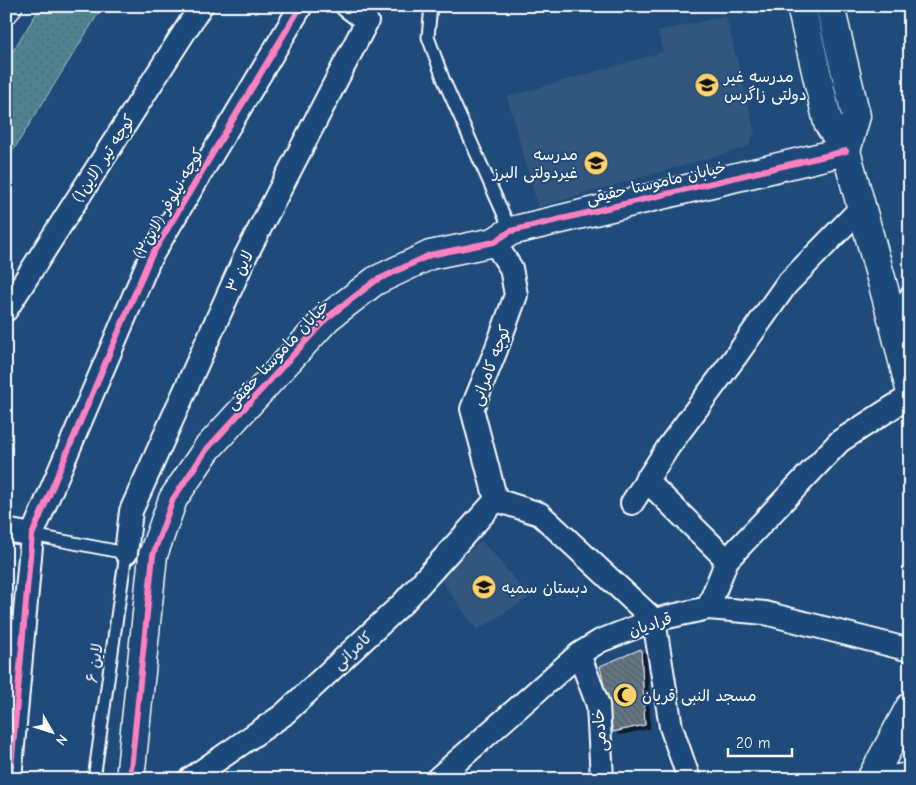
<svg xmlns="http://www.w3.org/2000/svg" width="916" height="785" font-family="'Comic Neue','Playpen Sans Arabic',sans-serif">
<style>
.built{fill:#33577d}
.park{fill:url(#park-dots);stroke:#a7c0c6}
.building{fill:url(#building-back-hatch);stroke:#fff;filter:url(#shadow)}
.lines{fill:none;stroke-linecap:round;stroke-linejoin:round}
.lane-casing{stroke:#fff;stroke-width:15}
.street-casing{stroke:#fff;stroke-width:26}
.secondary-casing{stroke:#fff;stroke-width:31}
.lane{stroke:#1f4a7a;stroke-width:11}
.street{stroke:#1f4a7a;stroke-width:22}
.secondary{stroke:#1f4a7a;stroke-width:28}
.cycleway-casing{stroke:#1f4a7a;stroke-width:9}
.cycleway{stroke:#ff80c0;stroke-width:6}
.labels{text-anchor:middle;stroke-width:4;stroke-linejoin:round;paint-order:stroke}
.poi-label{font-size:16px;fill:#fff;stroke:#1f4a7a;text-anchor:start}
.street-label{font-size:16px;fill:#fff;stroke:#1f4a7a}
</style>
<defs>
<pattern id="park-dots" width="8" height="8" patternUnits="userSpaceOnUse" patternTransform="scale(1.25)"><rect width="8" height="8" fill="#4f828e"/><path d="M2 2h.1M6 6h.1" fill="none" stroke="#4e6a70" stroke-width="1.8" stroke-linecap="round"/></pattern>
<pattern id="building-back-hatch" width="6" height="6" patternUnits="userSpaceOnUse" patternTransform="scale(1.25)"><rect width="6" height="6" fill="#637684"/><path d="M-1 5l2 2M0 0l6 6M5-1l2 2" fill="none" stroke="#565f65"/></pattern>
<filter id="shadow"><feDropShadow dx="5.5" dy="3" stdDeviation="0" flood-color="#0009"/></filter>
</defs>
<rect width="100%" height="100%" fill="#1f4a7a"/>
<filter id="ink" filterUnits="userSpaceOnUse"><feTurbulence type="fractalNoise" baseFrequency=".02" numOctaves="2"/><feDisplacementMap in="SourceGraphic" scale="10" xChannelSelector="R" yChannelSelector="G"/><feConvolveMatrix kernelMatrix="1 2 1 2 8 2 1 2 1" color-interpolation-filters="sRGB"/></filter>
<g filter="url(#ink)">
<path class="built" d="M726 16 755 132 748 147 538 207 507 97 663 52 658 31Z
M481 541 493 553 530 597 477 630 439 577Z"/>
<path class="park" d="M41 6H103L6 162V62Z"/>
<path class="building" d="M641 649 645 725 613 732 600 666Z"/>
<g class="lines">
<defs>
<path id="lane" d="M431 6 428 37 444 81 511 231
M32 535 126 553 94 779"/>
<path id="street" d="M494 242 511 268 516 295 496 350 472 409 496 500 540 514 654 620 671 727 689 779
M6 310 201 6
M895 329 910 298
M646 480 727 560
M632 503 669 446 736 356 786 285 861 208
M6 530 32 535
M126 553 131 511 245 257 367 21 347 6
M708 608 727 560 840 441 910 396
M579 654 598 705 602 779
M10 779 32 535 150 258 301 6
M190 779 283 715 403 603 496 500
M437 779 579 654 600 641 654 620 708 608 765 613 910 650"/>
<path id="secondary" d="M801 6 828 123 846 151 895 329 910 389
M830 6 856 116 846 151
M6 9 8 6
M130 779 153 555 173 499 207 449 327 318 375 281 430 255 494 242 511 231 846 151
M871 779 910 707
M896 779 910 777"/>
</defs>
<use href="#lane" class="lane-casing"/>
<use href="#street" class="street-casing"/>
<use href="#secondary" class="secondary-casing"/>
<use href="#lane" class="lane"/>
<use href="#street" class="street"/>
<use href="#secondary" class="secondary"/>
<defs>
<path id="cycleway" d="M10 779 32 535 150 258 301 6
M130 779 153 555 173 499 207 449 327 318 375 281 430 255 494 242 511 231 846 151"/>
</defs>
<use href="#cycleway" class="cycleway-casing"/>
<use href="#cycleway" class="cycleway"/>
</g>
</g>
<defs>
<symbol id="school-disc" viewBox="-11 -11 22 22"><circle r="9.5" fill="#ffd166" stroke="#1f4a7a"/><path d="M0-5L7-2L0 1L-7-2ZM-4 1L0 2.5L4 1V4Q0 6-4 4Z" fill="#111"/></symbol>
<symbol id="mosque-disc" viewBox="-11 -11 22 22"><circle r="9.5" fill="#ffd166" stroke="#1f4a7a"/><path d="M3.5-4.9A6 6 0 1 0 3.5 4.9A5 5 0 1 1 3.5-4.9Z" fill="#111"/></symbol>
</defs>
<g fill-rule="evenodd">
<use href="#school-disc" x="693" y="71" width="28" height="28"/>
<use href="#school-disc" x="582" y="149" width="28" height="28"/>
<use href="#school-disc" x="470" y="573" width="28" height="28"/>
<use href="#mosque-disc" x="611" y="681" width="28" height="28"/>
</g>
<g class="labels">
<g class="poi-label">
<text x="724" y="82">مدرسه غیر<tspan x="724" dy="18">دولتی زاگرس</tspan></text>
<text x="578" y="160" text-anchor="end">مدرسه<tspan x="578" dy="18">غیردولتی البرز</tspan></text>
<text x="502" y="593">دبستان سمیه</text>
<text x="642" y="701">مسجد النبی قریان</text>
</g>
<g class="street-label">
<text transform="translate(103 158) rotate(-57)" y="6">کوچه تیر (لاین۱)</text>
<text transform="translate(656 182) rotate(-13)" y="6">خیابان ماموستا حقیقی</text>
<text transform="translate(168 203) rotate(-60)" y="6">کوچه نیلوفر (لاین۲)</text>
<text transform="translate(239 271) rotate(-65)" y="6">لاین ۳</text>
<text transform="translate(277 354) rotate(-47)" y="6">خیابان ماموستا حقیقی</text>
<text transform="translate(490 365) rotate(-69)" y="6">کوچه کامرانی</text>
<text transform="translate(650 624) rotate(-18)" y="6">قرادیان</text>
<text transform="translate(352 650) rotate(-43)" y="6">کامرانی</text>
<text transform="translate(94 663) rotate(-82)" y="6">لاین ۶</text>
<text transform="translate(599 730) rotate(-95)" y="6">خادمی</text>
</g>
</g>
<rect width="916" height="785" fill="none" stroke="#1f4a7a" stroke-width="25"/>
<rect x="12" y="12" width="891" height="760" fill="none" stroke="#fff" stroke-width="2" filter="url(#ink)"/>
<g transform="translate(52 732) rotate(129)" stroke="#1f4a7a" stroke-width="4" paint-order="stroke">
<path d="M0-4L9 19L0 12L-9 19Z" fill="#ffffff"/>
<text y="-8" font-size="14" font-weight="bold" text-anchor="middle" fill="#ffffff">N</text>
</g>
<path d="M728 748v8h64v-8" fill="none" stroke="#ffffff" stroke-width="2.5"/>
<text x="736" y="748" font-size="15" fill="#ffffff" stroke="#1f4a7a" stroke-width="4" paint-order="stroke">20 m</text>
</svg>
